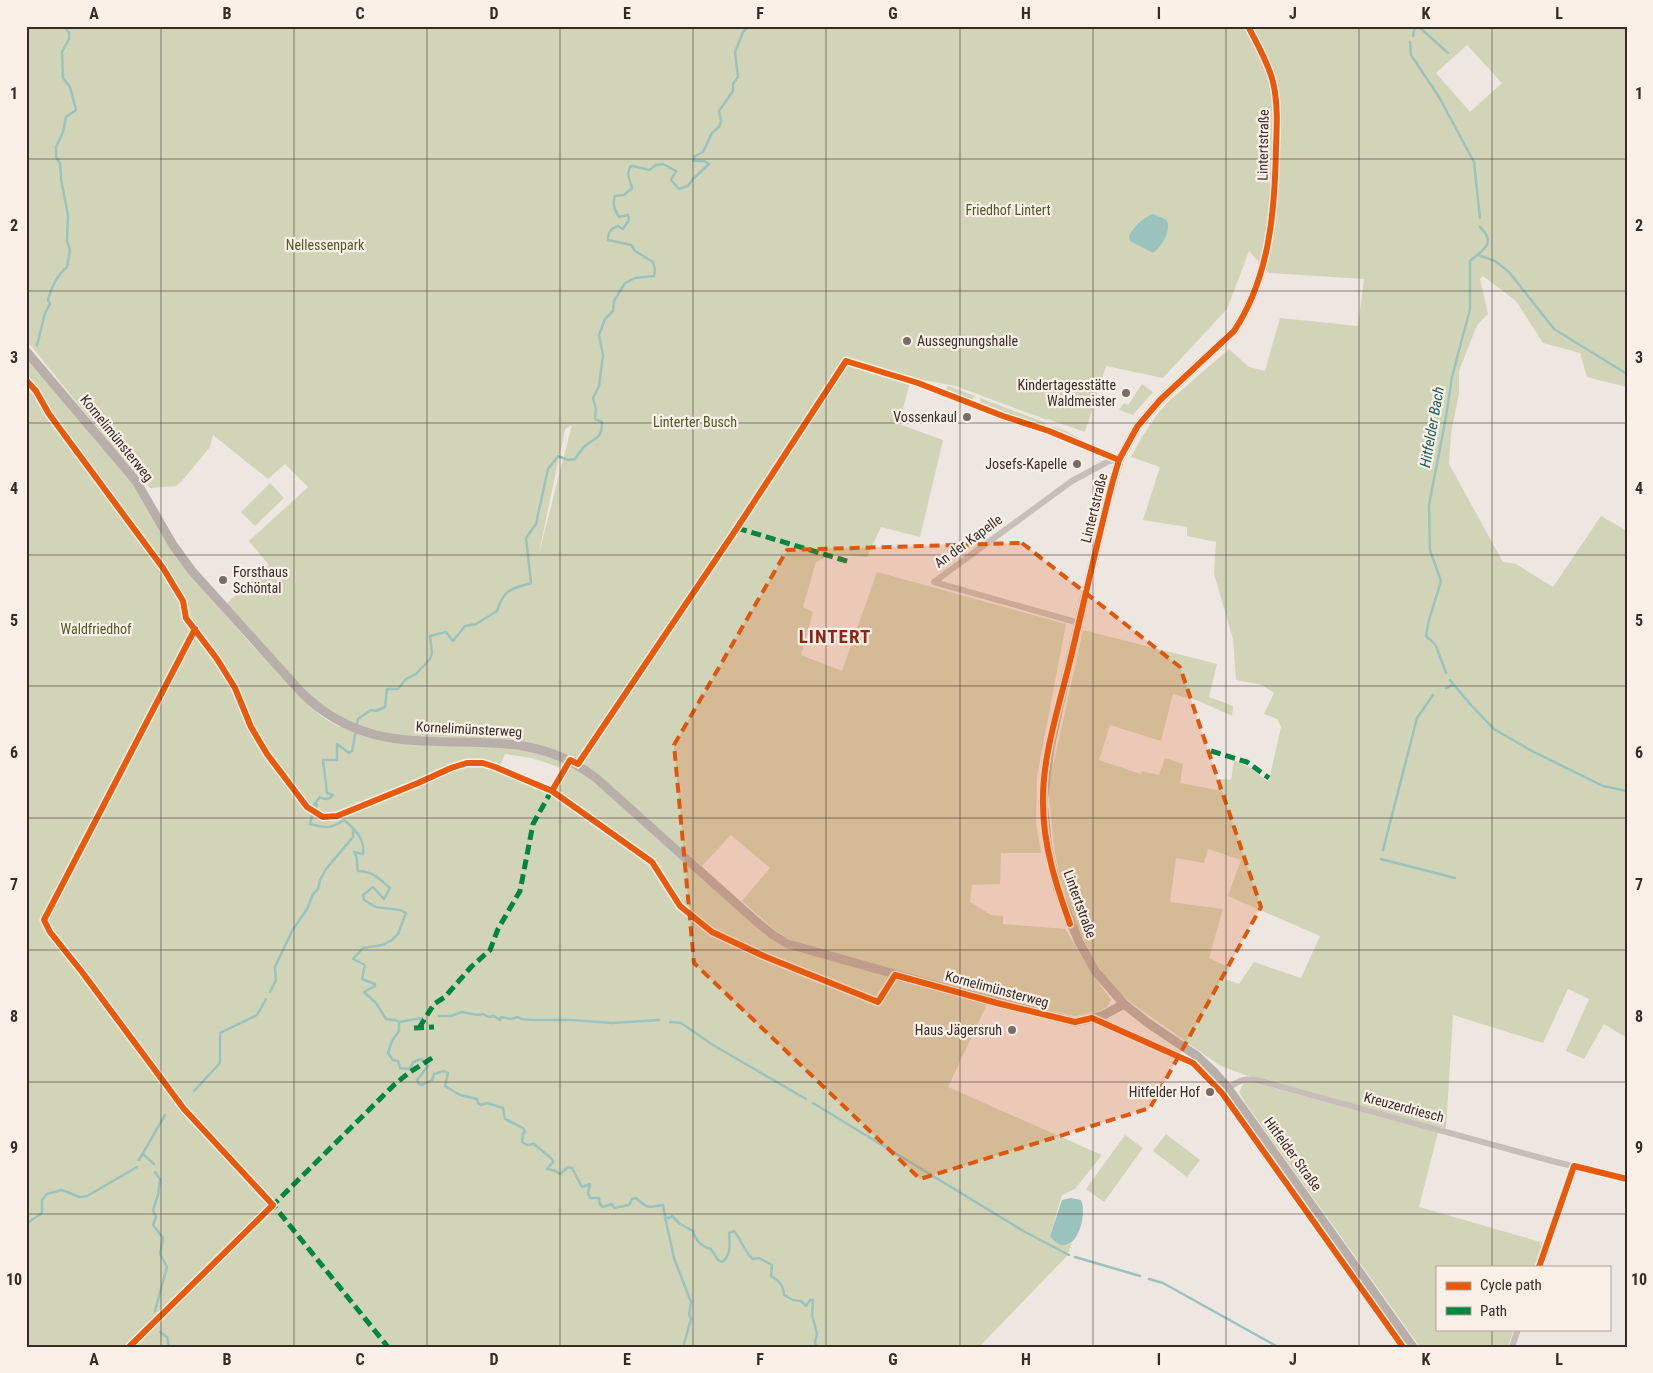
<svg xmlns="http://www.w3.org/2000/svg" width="1653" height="1373" font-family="'Roboto Condensed',sans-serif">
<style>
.green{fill:#d2d4b8;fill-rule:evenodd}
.water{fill:#9ac3be}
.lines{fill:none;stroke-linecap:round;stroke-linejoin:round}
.stream{stroke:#9ac3be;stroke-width:2.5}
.street{stroke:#c8beb9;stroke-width:6}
.secondary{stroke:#b8aeaa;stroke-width:9}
.quiet{stroke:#00873e;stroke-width:5;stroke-dasharray:10 5;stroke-linecap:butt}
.cycleway-casing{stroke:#fbf0e7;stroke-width:9}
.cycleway{stroke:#e8590c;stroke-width:6}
.marked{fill:#df570d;fill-opacity:0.2;stroke:#df570d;stroke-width:4;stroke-dasharray:10 6;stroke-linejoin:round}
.grid{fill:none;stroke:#382a27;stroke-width:1;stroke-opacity:0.55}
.poi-dot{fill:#786c68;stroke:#fbf0e7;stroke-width:2}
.labels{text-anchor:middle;stroke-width:4.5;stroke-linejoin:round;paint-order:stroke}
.street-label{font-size:14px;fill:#382a27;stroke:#fbf0e7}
.park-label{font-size:14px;fill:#4d5928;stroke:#fbf0e7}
.poi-label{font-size:14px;fill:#382a27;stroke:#fbf0e7;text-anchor:end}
.water-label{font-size:15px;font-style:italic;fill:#185e5a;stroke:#fbf0e7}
.district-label{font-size:19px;font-weight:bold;letter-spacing:1px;fill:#902517;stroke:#fbf0e7}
.neatline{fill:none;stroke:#382a27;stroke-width:2}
.grid-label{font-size:16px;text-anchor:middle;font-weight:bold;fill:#382a27}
</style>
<rect width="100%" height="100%" fill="#eee6e0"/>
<path class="green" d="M26 26H1627V387L1587 377 1580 353 1543 343 1516 301 1483 276 1480 279 1488 314 1477 325 1459 371V394L1451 433 1449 464 1503 562 1516 564 1553 587 1601 516 1627 531V1038L1604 1024 1584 1059 1566 1051 1589 999 1568 989 1543 1043 1453 1015 1446 1129 1245 1075 1219 1065 1126 999 1106 978 1092 956 1073 918 1060 877 1055 853 1048 789 1083 630 1217 664 1209 697 1233 706 1232 716 1199 701 1173 694 1161 741 1110 725 1099 760 1141 774 1142 771 1159 775 1165 758 1183 764 1180 783 1217 790 1219 779 1231 780 1234 760 1252 769 1268 782 1270 776 1281 727 1277 719 1264 714 1274 693 1262 685 1236 680 1233 639 1214 574 1216 542 1187 536V527L1143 520 1160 467 1131 457 1142 437 1156 416 1168 402 1229 349 1249 367 1265 371 1280 318 1358 326 1364 279 1269 273 1249 251 1227 309 1163 378 1106 366 1085 432 1048 419 1047 420 956 386 911 378 899 424 943 440 920 537 881 527 867 557 834 554 816 562 803 607 813 612 801 655 842 671 877 572 1066 624 1037 776 1036 823 1041 853H1001L1000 884 972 885 970 902 991 915 1003 916V924L1065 929 1095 978 1111 1000 1107 1007 1100 1011 1075 1016 1001 1000 797 944 776 931 742 901 770 868 731 835 702 866 584 764 580 769 772 938 987 1004 948 1087 1102 1155 1075 1189 1062 1195 1050 1236 1065 1246 1072 1243 1067 1256 979 1347H26V357L140 492 192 576 248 641 306 702 322 717 339 727 345 721 328 711 311 697 227 603 269 565 249 541 308 487 285 464 268 479 213 435 210 447 181 482 176 486 150 488 116 451 32 347 26 343ZM1467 45 1502 83 1470 112 1436 73ZM572 425 538 557 565 429ZM505 754 532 758 562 768V771L550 787 500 766ZM1208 849 1241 860 1228 896 1320 936 1301 978 1254 962 1239 984 1225 979 1230 968 1209 958 1223 909 1170 902 1176 858 1204 863Z
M1142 384 1153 392 1133 415 1119 410 1124 403 1128 405Z
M948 386 975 396 971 401 945 391Z
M980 398 1046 423 1044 426 1040 427 981 405Z
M1051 426 1066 431 1088 443 1087 445 1055 433Z
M270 483 284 498 255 526 241 512Z
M1251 1082 1438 1132 1419 1207 1544 1243 1536 1267H1437V1329H1514L1508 1347H1420L1246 1104 1239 1092 1244 1083Z
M1166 1134 1200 1160 1187 1177 1153 1151Z
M1125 1135 1143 1148 1104 1202 1086 1189Z"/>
<path class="water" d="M1153 214 1167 220C1171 232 1162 246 1153 253L1130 241 1129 236C1133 227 1144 217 1153 214Z
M1071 1198 1081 1200C1089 1218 1072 1265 1050 1236L1062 1200Z"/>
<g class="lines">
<path class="stream" d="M749 26 743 32 735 52 738 77 733 84V91L719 111 721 121 719 127 712 133 703 152 695 156 693 161H704L709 164 693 179 688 186 679 189 671 180 676 171 663 164 656 165 649 170 633 166 630 167 628 174 632 188 624 195 615 196C612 205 615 210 619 217L628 215 629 220 623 229 618 226C610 229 608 232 608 240L631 245 635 251 653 262 655 270 654 276 635 278 625 283 614 301 613 311 605 319 599 335 603 355 599 386 593 398 596 409 595 419 602 422C602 439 596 437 585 446 581 450 578 455 575 459L568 460 558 456 548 469 536 524 526 538 531 583C511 589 504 589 497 611L476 624 465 626 453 641 446 632 430 636 432 653 430 659 416 674 406 679 398 689H387L385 707 376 711 371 710 358 719 352 751 349 753 337 744V760H323L327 793 333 795C329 800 326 800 320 797L314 805H317L313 812 310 824C326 828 331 829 344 820 355 829 365 839 363 854L354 852C359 859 356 864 358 871 372 871 380 879 390 888L384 899 373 887 363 895 364 900 376 907 400 910 406 913 398 934 392 940 383 945 363 948 353 959 365 965 362 979 375 984V986L364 992 376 1003 386 1019 395 1020 399 1022V1031L392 1041 388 1053 393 1060 398 1061 400 1068 410 1069 413 1062 421 1059 428 1066 417 1080 419 1084 422 1085 432 1080 434 1074 444 1071 448 1073 445 1086 460 1095 477 1099 478 1103 481 1105 487 1103 503 1108 505 1119 523 1128 525 1132 523 1134 522 1142 527 1145 534 1144 552 1159 553 1162 547 1169 556 1171 560 1174 568 1167 572 1168 582 1187 590 1184 588 1193 590 1198H599L600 1204 603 1207 612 1204 614 1208 629 1205 632 1199 636 1198C649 1210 648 1207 663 1205L665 1217 669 1218 672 1216 680 1224 693 1231C695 1240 702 1247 711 1249L718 1260 722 1262C731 1256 730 1243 729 1233L734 1231C741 1239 745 1253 753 1259L759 1258 772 1265 771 1276C779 1281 783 1284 784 1295L793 1300 801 1301 806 1306 810 1300H813L812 1315 817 1334 815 1342 816 1347
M1418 26 1448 53
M1413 36 1415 26
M1410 42 1411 55 1439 97 1474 162 1480 218
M1478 255 1495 261 1509 272 1554 329 1627 374
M37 345 45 313 50 304 48 300C52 287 56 276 67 267L70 250 67 241 68 215 61 179 60 163 56 157V147L63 132 66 117 76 110 70 87 63 78 62 52 69 39V33L64 26
M1429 639 1426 636 1429 620 1441 581 1430 550 1429 505 1446 417 1452 377 1470 309V261C1481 251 1498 244 1480 227
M1431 640 1436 646 1446 673
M1450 680 1470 704 1494 729 1530 750 1603 786 1627 791
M1446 688 1453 685
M1383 850 1417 718 1433 695
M1381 859 1455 878
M270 992 276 980 275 967 292 931 307 909 313 894 318 889 320 880 326 869 353 837V828
M439 1016H451L462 1012 478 1015 483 1014 489 1017 494 1016 500 1020 501 1017 511 1019 518 1017 521 1019 532 1020H572L612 1023 659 1020
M399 1022 422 1018
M670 1022 681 1023 713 1045 806 1099
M194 1091 220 1063V1033L257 1015 266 999
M813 1103 1025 1232 1069 1255
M143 1154 154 1164
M139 1160 165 1115
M665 1217 674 1258 691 1302 689 1314 691 1319 684 1344
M26 1224 42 1213V1200L47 1194 62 1190 80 1197 87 1196 137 1167
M1075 1257 1140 1276
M1149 1279 1163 1283 1278 1347
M155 1311 167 1267 160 1254 163 1238 153 1225 156 1217 153 1210 158 1195 160 1179 155 1172
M160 1332 167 1337 169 1347"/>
<path class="street" d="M934 582 1072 481 1109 461 1119 460
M934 582 1079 623
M1228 1088C1242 1079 1244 1078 1260 1081L1552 1161 1627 1179
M1539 1267 1574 1166
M1512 1347 1518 1329"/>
<path class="secondary" d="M1248 26C1257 44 1268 62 1273 82 1278 103 1277 125 1276 147 1275 209 1270 277 1234 331L1160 400 1137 427 1119 460 1107 503 1059 707 1050 748 1043 802 1048 849 1058 890 1079 942 1096 972 1124 1004 1148 1023 1197 1056 1213 1071 1228 1088 1413 1347
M26 351 136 481 173 545 192 571 301 692C366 757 436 736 518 745 551 751 569 758 596 778L757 922 773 935 788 944 966 994 1075 1022 1102 1016 1124 1004"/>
<path class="quiet" d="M737 528 850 562
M1211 751 1247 762 1269 778
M414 1028 434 1027
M419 1028 434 1004 445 997 471 967 490 950 498 929 520 891 533 824 553 788
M270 1201 388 1347
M271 1207 395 1084 410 1072 432 1058"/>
<defs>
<path id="cycleway" d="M26 380 36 391 49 414 163 568 183 601 186 618 217 659 235 688 251 727 267 754 307 807 323 817 337 816 418 783 451 768 467 763H483L495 767 552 791 652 862 680 906 712 932 766 957 878 1002 895 975 997 1003 1075 1022 1092 1018 1193 1063 1222 1093 1403 1347
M552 791 570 760 578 764 737 528 846 361 918 383 1003 416 1049 431 1119 460
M1070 924C1056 885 1043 845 1043 803 1042 757 1059 706 1070 661 1084 602 1097 543 1112 484L1119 460 1137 427 1160 400 1234 331C1270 277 1275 209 1276 147 1277 125 1278 103 1273 82 1268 62 1257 44 1248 26
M1539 1267 1574 1166 1627 1179
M129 1347 273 1205 184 1109 82 972 50 932 44 920 195 629"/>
</defs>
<use href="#cycleway" class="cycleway-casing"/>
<use href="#cycleway" class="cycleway"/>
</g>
<path class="marked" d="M1022 543 1180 667 1261 907 1150 1108 920 1179 694 963 674 745 787 550Z"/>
<path class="grid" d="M161 26V1347M294 26V1347M427 26V1347M560 26V1347M693 26V1347M826 26V1347M960 26V1347M1093 26V1347M1226 26V1347M1359 26V1347M1492 26V1267M26 159H1627M26 291H1627M26 423H1627M26 555H1627M26 686H1627M26 818H1627M26 950H1627M26 1082H1627M26 1214H1627M1492 1329V1347"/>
<g class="poi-dot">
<circle cx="907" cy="341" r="5"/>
<circle cx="1126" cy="393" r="5"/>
<circle cx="967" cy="417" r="5"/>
<circle cx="1077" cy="464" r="5"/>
<circle cx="223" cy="580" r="5"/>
<circle cx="1012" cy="1030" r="5"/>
<circle cx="1210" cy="1092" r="5"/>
</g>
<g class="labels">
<g class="street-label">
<text transform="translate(1263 145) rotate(-89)" y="5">Lintertstraße</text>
<text transform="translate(117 438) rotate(51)" y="5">Kornelimünsterweg</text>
<text transform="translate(1094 508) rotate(-76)" y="5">Lintertstraße</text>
<text transform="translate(968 541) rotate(-36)" y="5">An der Kapelle</text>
<text transform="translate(469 729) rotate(3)" y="5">Kornelimünsterweg</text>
<text transform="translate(1080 904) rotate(70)" y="5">Lintertstraße</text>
<text transform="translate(997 989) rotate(15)" y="5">Kornelimünsterweg</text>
<text transform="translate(1404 1107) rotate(15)" y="5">Kreuzerdriesch</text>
<text transform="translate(1293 1154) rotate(54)" y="5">Hitfelder Straße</text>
</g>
<g class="park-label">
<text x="1008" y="215">Friedhof Lintert</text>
<text x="325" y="250">Nellessenpark</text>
<text x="695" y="427">Linterter Busch</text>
<text x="96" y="634">Waldfriedhof</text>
</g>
<g class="poi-label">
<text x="917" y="346" text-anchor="start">Aussegnungshalle</text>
<text x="1116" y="390">Kindertagesstätte<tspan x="1116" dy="16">Waldmeister</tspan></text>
<text x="957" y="422">Vossenkaul</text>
<text x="1067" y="469">Josefs-Kapelle</text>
<text x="233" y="577" text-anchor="start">Forsthaus<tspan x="233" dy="16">Schöntal</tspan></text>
<text x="1002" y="1035">Haus Jägersruh</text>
<text x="1200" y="1097">Hitfelder Hof</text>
</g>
<g class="water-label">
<text transform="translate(1432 427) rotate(-80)" y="5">Hitfelder Bach</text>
</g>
<g class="district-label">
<text x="835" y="643">LINTERT</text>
</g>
</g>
<rect width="1653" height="1373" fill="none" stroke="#fbf0e7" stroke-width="55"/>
<rect x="1436" y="1266" width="175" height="65" fill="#fbf0e7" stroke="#ada19a"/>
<rect x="1446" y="1282" width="25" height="8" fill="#e8590c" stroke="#ada19a"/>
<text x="1480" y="1290" font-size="15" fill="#382a27">Cycle path</text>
<rect x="1446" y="1307" width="25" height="8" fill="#00873e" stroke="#ada19a"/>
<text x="1480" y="1316" font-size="15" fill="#382a27">Path</text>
<rect x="28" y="28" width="1598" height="1318" class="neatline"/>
<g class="grid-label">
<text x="94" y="19">A</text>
<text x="227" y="19">B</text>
<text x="360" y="19">C</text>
<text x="494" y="19">D</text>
<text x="627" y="19">E</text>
<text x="760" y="19">F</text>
<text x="893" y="19">G</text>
<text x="1026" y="19">H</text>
<text x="1159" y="19">I</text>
<text x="1293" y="19">J</text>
<text x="1426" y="19">K</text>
<text x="1559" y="19">L</text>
<text x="14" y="99">1</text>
<text x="1639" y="99">1</text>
<text x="14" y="231">2</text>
<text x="1639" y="231">2</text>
<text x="14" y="363">3</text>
<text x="1639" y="363">3</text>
<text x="14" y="494">4</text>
<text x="1639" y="494">4</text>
<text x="14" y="626">5</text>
<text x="1639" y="626">5</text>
<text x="14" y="758">6</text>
<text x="1639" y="758">6</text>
<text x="14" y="890">7</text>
<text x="1639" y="890">7</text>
<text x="14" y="1022">8</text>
<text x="1639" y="1022">8</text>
<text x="14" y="1153">9</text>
<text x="1639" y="1153">9</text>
<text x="14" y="1285">10</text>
<text x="1639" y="1285">10</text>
<text x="94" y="1365">A</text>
<text x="227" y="1365">B</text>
<text x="360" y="1365">C</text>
<text x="494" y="1365">D</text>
<text x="627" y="1365">E</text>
<text x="760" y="1365">F</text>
<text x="893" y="1365">G</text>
<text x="1026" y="1365">H</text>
<text x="1159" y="1365">I</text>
<text x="1293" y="1365">J</text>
<text x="1426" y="1365">K</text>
<text x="1559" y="1365">L</text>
</g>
</svg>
